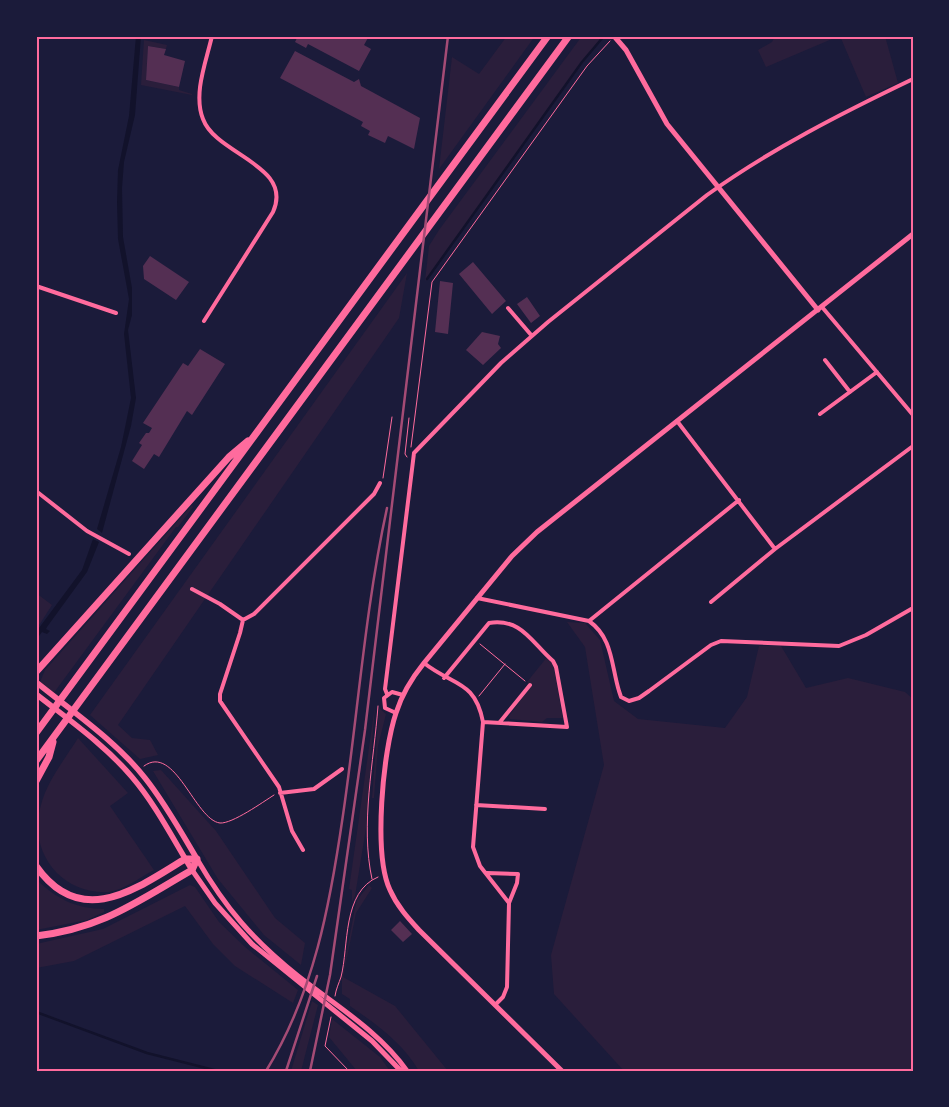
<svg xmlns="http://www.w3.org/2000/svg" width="949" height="1107" font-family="Georgia,serif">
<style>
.green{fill:#2a1e3b}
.water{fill:#12122b}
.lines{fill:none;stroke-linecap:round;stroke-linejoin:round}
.stream{stroke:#12122b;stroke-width:2.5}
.building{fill:#542f53}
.path{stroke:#ff6b9d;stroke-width:1}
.minor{stroke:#ff6b9d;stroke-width:4}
.tertiary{stroke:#ff6b9d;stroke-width:5}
.secondary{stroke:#ff6b9d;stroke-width:5.5}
.motorway{stroke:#ff6b9d;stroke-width:7}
.rail{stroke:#a44b75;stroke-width:2.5}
.neatline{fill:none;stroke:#ff6b9d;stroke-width:2}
</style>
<rect width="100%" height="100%" fill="#1b1b3a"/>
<path class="green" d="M507 36H535L439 169 452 57 479 74Z
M582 36 601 38 425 281 429 246 439 230Z
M775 36H839L766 67 758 50 772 42Z
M840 36H885L898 83 866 97Z
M144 40 167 45 166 49 148 46 146 80 179 87V90L192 94V95L141 85Z
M407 273 399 318 118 725 132 738 150 740 158 755 140 759 90 715Z
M192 505 193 507 178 527H176L53 694 40 682 45 670Z
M36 593 52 605 36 630Z
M567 622 585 623 600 640 614 701 638 719 725 728 747 697 759 646H781L806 688 848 678 905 692 913 699V1071H624L554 994 551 955 604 765 585 647Z
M548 656 553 664 563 718H547L542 722 510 719 509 716 531 686 527 682Z
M375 705 366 828 355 896 352 902V890L349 889Z
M379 708 386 714 378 746 374 798H372Z
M78 738 128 793 110 806 154 870C141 877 123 890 109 892 60 895 27 850 41 805 47 781 65 759 78 738Z
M161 770 216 831 275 918 305 943 301 965 264 935 218 879 153 771Z
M36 879C55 898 76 909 104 909V912L87 920 36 930Z
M190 885 195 887 219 922 245 947 298 990 293 1003 235 966 213 944 185 906 74 961 36 968V944L103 929Z
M369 885 372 888 356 913 343 977 395 1006 448 1071H419C403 1043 376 1024 350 1006V999L342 994V977L355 908 357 900Z
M312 1001 318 1005 301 1071H291Z
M332 1019 380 1057 390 1071H357L329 1037Z"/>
<path class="water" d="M136 36H141L135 115 124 162 122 188 123 237 132 288V315L128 330 136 398 131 426 102 533 97 529 121 447 131 398 124 334 129 299 118 239 117 202 118 170 129 116Z
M93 539 99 542 87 572 47 627 46 629 50 631 47 634 42 632 36 640V632L82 570Z"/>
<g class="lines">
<path class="stream" d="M427 279 582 62 604 36
M36 1012 147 1053 218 1071"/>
</g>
<path class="building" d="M298 36H369L364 45 371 49 359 71 308 44 306 48 295 42Z
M148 46 166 49 164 55 185 61 179 87 146 80Z
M295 51 354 82 359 79 361 86 420 118 414 149 388 136 385 143 368 135 370 131 361 126 363 122 280 78Z
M150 256 189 282 176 300 144 279 143 266Z
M473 262 506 301 492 314 459 274Z
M440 281 453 283 448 334 435 332Z
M527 297 540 316 531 323 517 304Z
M482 332 500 336 498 344 501 348 483 365 466 350Z
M200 349 225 364 192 415 187 411 159 457 154 454 144 469 132 461 142 445 139 443 146 433H149L152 428 143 423 183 363 188 366Z
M400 921 412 934 403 942 391 930Z"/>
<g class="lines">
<path class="path" d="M411 447 432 282 587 66 610 41
M407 457 405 454 409 418
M383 478 392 417
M480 644 525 681
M479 696 505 664
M144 766C175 743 195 820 220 823 232 824 263 802 274 795
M372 879C360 825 374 761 378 706
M335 996C336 989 339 983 341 977 349 946 342 892 378 877
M331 1017 325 1046 349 1071"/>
<path class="minor" d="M36 286 116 313
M822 307 913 415
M508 308 532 336
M204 321 273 212C294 165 216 155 203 119 193 94 206 62 212 36
M825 360 850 392
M820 414 877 372
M677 421 775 549
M36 491 87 531 129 554
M192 589 220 604 243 620
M477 598 589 621C613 638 611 665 619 691L621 697 629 701 639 698 649 691 711 645 721 641 839 646 866 635 913 608
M711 602 775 549 913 446
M243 620 240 633 220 694V701L279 787 292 831 303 850
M243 620 254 614 374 494 380 483
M589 621 739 500
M424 663C453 686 475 680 483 722L473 847 480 866 509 903 507 987 503 997 496 1004
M444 678 489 623C522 618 531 642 553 661L556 667 567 727 483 722
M387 694 385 689 414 453 501 363 548 322 707 195C771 149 842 113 913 79
M396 713 385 708 384 698 392 692 403 695
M500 722 530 685
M280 793 314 789 342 769
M476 805 545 809
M487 873 518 874 517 883 509 903"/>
<path class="tertiary" d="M614 36 626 50 667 124 818 310
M197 859C226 909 253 940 298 976 335 1005 380 1032 407 1071
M192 870 215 903 252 944 372 1041 401 1071
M562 1071 419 930C408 918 397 906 390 890 373 854 383 751 396 713 402 694 411 679 424 663L512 556 537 532 913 234"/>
<path class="secondary" d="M36 682C73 712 116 741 145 778 165 803 181 832 197 859
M36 694C69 720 105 745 132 777 156 805 173 839 192 870"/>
<path class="motorway" d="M36 672 229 457 248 441
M36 733 548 36
M36 761 569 36
M36 781 49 757 53 742
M36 866C81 930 136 889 185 859H197L192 870C136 902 103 928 36 936"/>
<path class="rail" d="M266 1071C314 993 330 905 343 815 358 713 365 609 387 508
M286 1071 317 976
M310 1071 330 975 365 730 448 36"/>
</g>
<rect width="949" height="1107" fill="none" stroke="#1b1b3a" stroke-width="75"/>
<rect x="38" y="38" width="874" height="1032" class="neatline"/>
</svg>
